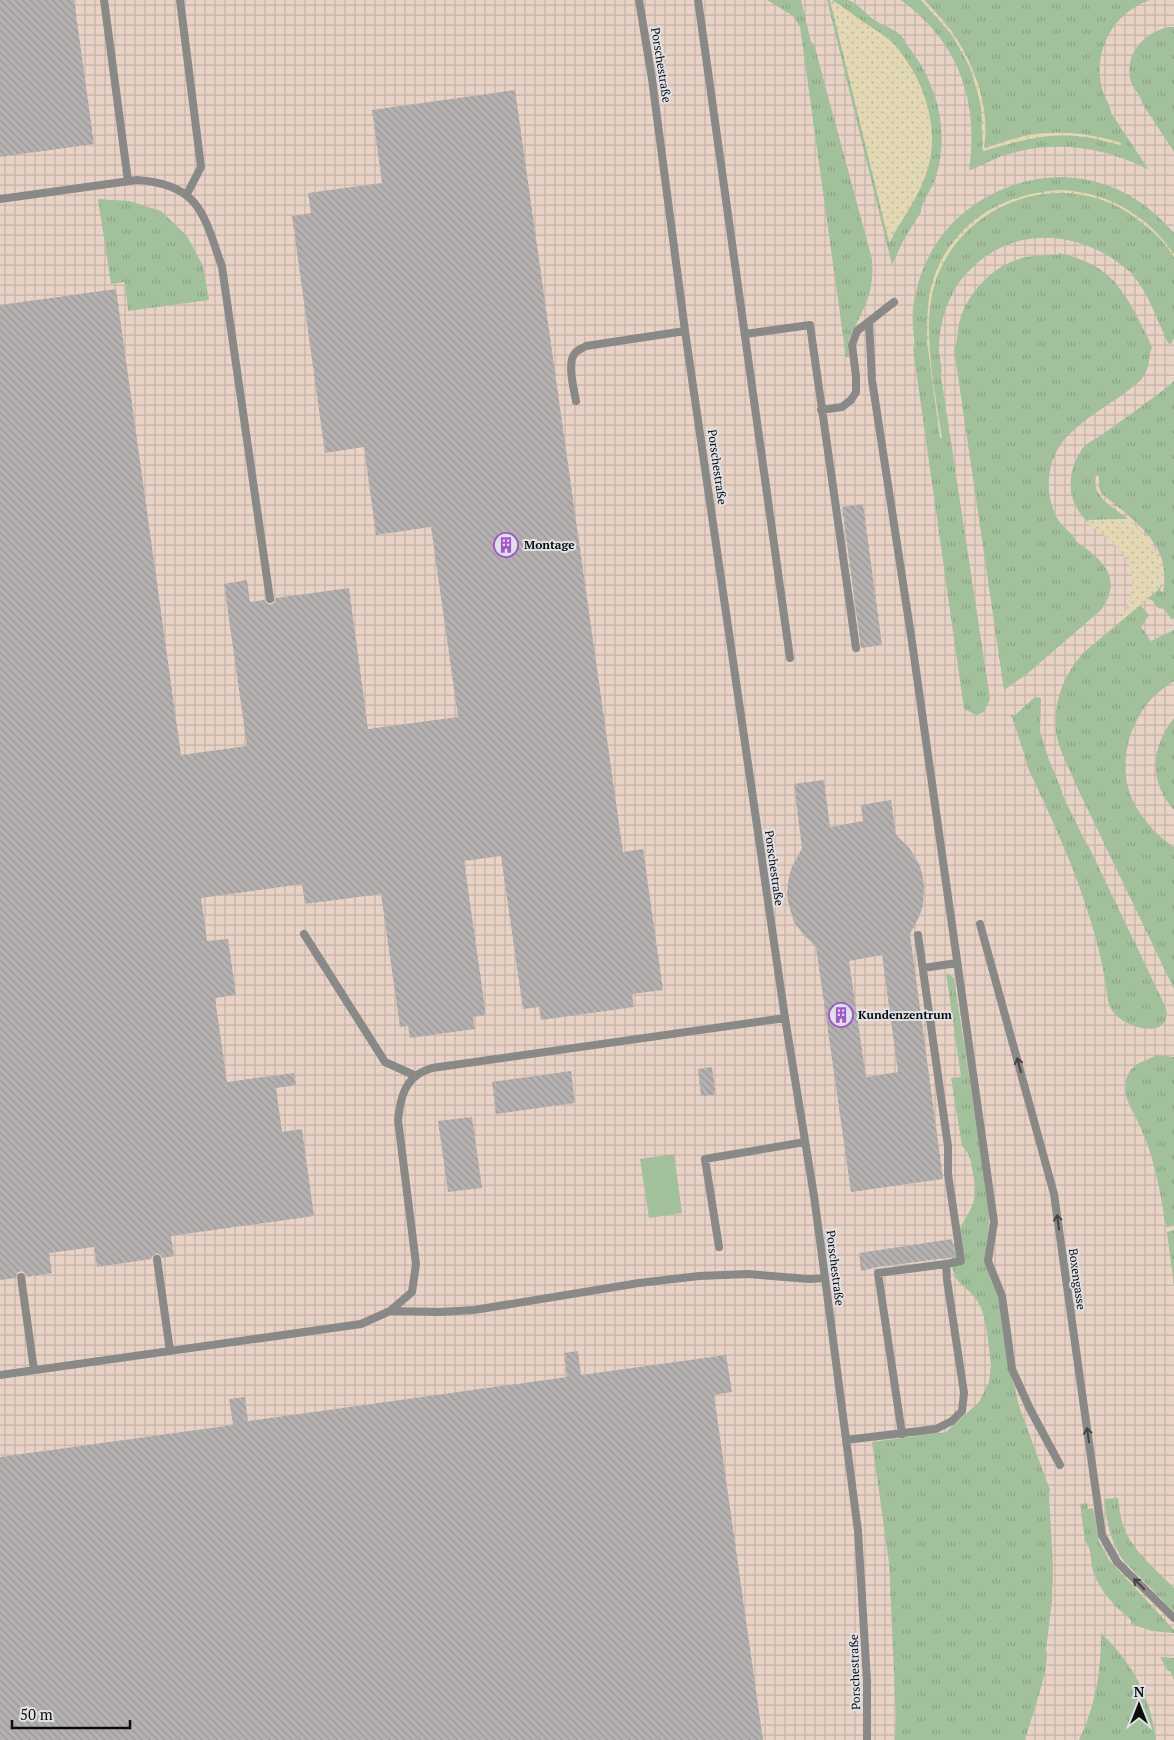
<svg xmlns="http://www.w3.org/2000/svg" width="1174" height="1740" font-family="'PT Serif',serif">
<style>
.industrial{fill:url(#industrial-grid)}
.grass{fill:url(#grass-tufts)}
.sand{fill:url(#sand-dots)}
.pitch{fill:#a3c09c}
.building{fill:url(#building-back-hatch);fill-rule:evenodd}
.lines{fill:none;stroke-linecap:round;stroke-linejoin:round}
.service{stroke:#898987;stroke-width:8}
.oneway{stroke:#444}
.labels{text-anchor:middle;stroke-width:4;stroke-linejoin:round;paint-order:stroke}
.street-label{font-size:12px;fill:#0b0c0d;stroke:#dfe1e5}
.poi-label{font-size:12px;font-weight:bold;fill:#0b0c0d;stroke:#dfe1e5;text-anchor:start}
</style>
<defs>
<pattern id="industrial-grid" width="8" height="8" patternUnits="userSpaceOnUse" patternTransform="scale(1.25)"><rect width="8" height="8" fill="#e8d3c6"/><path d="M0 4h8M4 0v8" fill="none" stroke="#c6b4a9"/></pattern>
<pattern id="grass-tufts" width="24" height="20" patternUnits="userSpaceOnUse" patternTransform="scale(1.25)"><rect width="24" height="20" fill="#a3c09c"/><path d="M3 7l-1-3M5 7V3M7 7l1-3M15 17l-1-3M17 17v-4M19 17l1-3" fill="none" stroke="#8ba485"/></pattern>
<pattern id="sand-dots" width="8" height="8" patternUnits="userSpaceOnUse" patternTransform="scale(1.25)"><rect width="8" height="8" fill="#e2d8b3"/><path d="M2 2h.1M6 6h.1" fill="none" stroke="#c1b899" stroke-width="1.8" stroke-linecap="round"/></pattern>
<pattern id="building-back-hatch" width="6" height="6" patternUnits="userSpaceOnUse" patternTransform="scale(1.25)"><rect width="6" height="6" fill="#b6b1b1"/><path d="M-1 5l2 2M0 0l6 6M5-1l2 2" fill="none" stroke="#9b9797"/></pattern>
</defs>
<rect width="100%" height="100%" fill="#dfe1e5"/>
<path class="industrial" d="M0 0H1174V1740H0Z"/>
<path class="grass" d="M767 0H801L811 42 814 44 872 259C875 293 863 310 849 339L848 346 849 357H846L800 27 793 16Z
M827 0H830L890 242 897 228 925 97 914 72 898 49 892 42 832 0C836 0 843 0 848 0 858 3 865 14 873 19 884 27 902 30 907 45 937 82 950 130 936 177 933 187 920 205 921 212L903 241 892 265Z
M901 0H921C931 11 943 22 952 35 974 66 987 110 982 148L984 151C1033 135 1070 129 1120 145L1121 143C1090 133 1053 129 1021 137 1009 140 996 145 984 148 991 112 975 65 954 35 946 22 934 11 924 0H1150C1115 12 1094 48 1101 84 1102 94 1111 105 1111 113L1147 167V169C1102 146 1053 140 1005 155 992 159 981 167 969 170 979 100 959 43 901 0Z
M1169 27H1174V152L1142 103C1141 95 1134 90 1131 82 1123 55 1144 32 1169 27Z
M1064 177C1111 180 1143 198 1174 233V338L1171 344 1168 343C1157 320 1149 293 1131 273 1126 268 1121 265 1116 261 1072 230 1013 228 973 267 966 274 958 282 954 291 944 309 939 328 939 349 939 358 943 367 941 376L990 699 984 712 976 715 964 709 913 349C916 343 913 334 913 327 912 316 913 303 916 292 931 222 994 177 1064 177Z
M98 199 129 201 161 211 187 236 203 266 209 300 128 311 125 282 111 284Z
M1059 253C1103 263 1119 281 1139 320 1143 329 1149 338 1152 348 1149 353 1150 356 1149 361 1148 369 1145 375 1140 381 1116 402 1085 416 1064 440 1047 460 1044 492 1056 516 1061 527 1073 533 1077 542 1103 560 1124 578 1101 610L1027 674 1004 690 954 349C958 342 957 328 960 320 969 290 996 263 1027 257 1037 255 1048 255 1058 255Z
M1174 381V618L1172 620 1164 609 1158 608 1152 600 1147 599 1159 589 1162 582 1160 591 1163 592C1173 545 1134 520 1102 494L1099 488V476L1096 475C1090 496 1113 507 1128 519L1089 520 1088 522C1066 502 1066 473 1082 449 1087 442 1100 437 1107 431 1129 415 1153 399 1174 381Z
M1140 605 1149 615 1141 627 1151 641 1174 630V681C1168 685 1161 690 1155 695 1133 717 1121 752 1127 783 1130 799 1140 815 1151 827 1157 835 1166 841 1174 847V989L1076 785C1070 770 1057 746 1056 731 1053 701 1064 675 1083 653Z
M1035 697 1041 698 1040 731 1049 760 1062 791V794L1085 841 1089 847 1166 1008C1173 1042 1120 1029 1110 1007 1107 1000 1107 989 1105 981 1102 961 1097 941 1091 922 1075 868 1051 817 1027 766L1026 760 1012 717H1010L1012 715 1014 716Z
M1174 718V810C1148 781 1151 747 1174 718Z
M946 973 951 975 954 979 989 1206V1224L986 1251 987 1268 999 1300 1010 1369 1019 1406 1050 1490 1049 1495 1053 1567 1052 1601 1046 1650C1052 1661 1029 1725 1025 1740H895L896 1718 889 1563 872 1442 946 1432 979 1402 989 1382 991 1365C989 1349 987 1322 981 1308 971 1283 949 1289 952 1253 954 1235 964 1223 971 1208 977 1196 975 1182 972 1169 971 1160 969 1152 962 1146L951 1078 961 1077Z
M1156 1055 1174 1057V1226L1166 1227C1160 1190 1154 1154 1137 1120 1130 1106 1123 1097 1126 1081 1130 1062 1144 1063 1156 1055Z
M1174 1230V1286L1167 1232Z
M1118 1498C1119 1506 1120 1516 1123 1525 1131 1550 1156 1569 1174 1588V1612L1123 1560C1110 1541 1107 1522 1104 1499Z
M1087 1503 1088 1509 1093 1508 1099 1541 1109 1560 1174 1630V1633L1152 1631 1131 1624V1620C1115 1606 1100 1592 1093 1571 1090 1561 1092 1548 1085 1541L1080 1504Z
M1101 1633C1133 1664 1150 1695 1156 1740H1079C1096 1705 1101 1671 1101 1633Z
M1160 1657 1174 1658V1680L1170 1671H1168Z"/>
<path class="sand" d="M830 0C840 3 850 13 859 19 871 28 889 36 898 49 923 80 939 124 929 164 922 193 904 216 889 242Z
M921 0H924C962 39 992 91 984 148 997 145 1009 140 1021 137 1054 129 1089 133 1121 143V145C1110 143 1099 139 1087 137 1046 131 1021 141 983 151L981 106 971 69 952 35Z
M1060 190C1108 192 1147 215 1174 254V258C1167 244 1154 232 1141 222 1072 165 966 196 936 280 920 326 935 390 942 438H940L927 341C927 321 927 300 933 280 952 223 1003 193 1060 190Z
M1128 519C1147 534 1170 564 1159 589L1121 621C1146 572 1128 551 1087 523L1089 520Z"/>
<path class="pitch" d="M674 1154 682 1213 649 1218 640 1159Z"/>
<path class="building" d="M0 0H74L94 144 0 157Z
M515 90 623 852 643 849 663 990 632 994 634 1007 541 1020 539 1007 523 1009 501 856 464 861 486 1015 473 1017 475 1029 410 1038 408 1026 400 1027 381 894 305 904 302 884 201 898 207 941 228 939 236 995 215 998 227 1082 294 1073 296 1085 276 1088 282 1132 302 1129 314 1216 171 1236 174 1256 162 1258 161 1255 157 1253 153 1255 151 1259 97 1267 94 1247 49 1253 52 1273 27 1277 25 1273 21 1271 17 1273 16 1278 0 1280V305L116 289 181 755 247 746 224 584 247 580 250 602 264 600 266 603 270 605 274 603 276 598 349 588 368 729 458 717 431 527 376 535 364 447 325 453 292 216 311 213 308 193 382 183 372 110Z
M863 504 882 645 861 648 842 507Z
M824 780 830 827 863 821 861 805 891 800 896 835 910 849 917 860 922 872 924 886 923 906 918 919 910 934 943 1179 851 1192 816 947 802 933 794 922 790 909 787 896 788 882 791 869 802 848 794 784ZM882 955 898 1072 866 1077 849 961Z
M712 1067 716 1095 701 1096 698 1069Z
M571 1071 575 1103 496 1114 492 1082Z
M472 1117 482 1188 448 1192 438 1121Z
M952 1239 955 1257 877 1267 861 1271 859 1253Z
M578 1351 581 1375 726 1355 732 1392 714 1395 763 1740H0V1457L233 1425 229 1399 245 1397 248 1421 567 1377 564 1353Z"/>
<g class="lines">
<path class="service" d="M104 0 128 181
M180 0 201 167 187 194
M639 0 652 79 685 331 785 1018 814 1196 825 1278 858 1531 867 1681V1740
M698 0 790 658
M0 199 137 180C200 184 204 215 222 267L270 599
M869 322 872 380 912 642 994 1222 988 1261 1002 1296 1012 1369 1030 1409 1060 1465
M745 334 810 325 856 648
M576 401C574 389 566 361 576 352 578 350 583 348 586 346L685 331
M821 410 842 407 851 400 856 392V376L852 345 857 331 894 302
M980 924 1054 1194 1102 1535 1117 1562 1174 1618
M304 934 385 1062 416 1076
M923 968 957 963
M719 1247 705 1159 805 1142
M157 1259 170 1351
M21 1277 34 1370
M390 1311 440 1312 474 1310 639 1283 699 1276 748 1274 809 1279 825 1278
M0 1375 361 1324 390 1311 412 1292 416 1264 398 1120C400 1104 402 1086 417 1075 421 1072 427 1070 432 1068L785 1018
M902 1434 878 1273 946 1264
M846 1440 936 1429 952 1421 962 1411 964 1393 947 1280 946 1264 961 1261 948 1174V1146L918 935"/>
</g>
<defs><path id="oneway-shaft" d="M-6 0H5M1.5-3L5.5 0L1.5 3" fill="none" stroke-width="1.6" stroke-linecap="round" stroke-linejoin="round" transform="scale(1.25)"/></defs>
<g class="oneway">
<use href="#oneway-shaft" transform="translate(1019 1065) rotate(-105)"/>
<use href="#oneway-shaft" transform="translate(1058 1222) rotate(-98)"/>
<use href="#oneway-shaft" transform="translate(1088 1435) rotate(-98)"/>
<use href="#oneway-shaft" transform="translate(1139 1584) rotate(-135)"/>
</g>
<defs>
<symbol id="building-ring" viewBox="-11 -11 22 22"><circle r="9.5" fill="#dfe1e5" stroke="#a058cb" stroke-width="1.5"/><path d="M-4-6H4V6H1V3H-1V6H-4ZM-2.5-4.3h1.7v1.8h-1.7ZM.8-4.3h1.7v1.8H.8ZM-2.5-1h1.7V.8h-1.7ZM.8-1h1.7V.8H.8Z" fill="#a058cb"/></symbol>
</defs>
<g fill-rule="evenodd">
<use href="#building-ring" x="492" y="531" width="28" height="28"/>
<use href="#building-ring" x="827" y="1001" width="28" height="28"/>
</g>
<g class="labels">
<g class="street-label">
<text transform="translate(661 65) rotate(81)" y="4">Porschestraße</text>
<text transform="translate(717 467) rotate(82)" y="4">Porschestraße</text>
<text transform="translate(774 868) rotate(82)" y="4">Porschestraße</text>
<text transform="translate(835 1268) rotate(83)" y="4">Porschestraße</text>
<text transform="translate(1077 1279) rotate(82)" y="4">Boxengasse</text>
<text transform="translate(855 1672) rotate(-92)" y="4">Porschestraße</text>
</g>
<g class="poi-label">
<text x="524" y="549">Montage</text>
<text x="858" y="1019">Kundenzentrum</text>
</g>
</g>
<g transform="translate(1139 1705)" stroke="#dfe1e5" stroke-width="4" paint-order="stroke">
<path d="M0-4L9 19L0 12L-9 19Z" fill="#0b0c0d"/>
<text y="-8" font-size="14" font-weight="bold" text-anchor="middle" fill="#0b0c0d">N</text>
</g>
<path d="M12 1720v8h118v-8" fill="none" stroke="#0b0c0d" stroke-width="2.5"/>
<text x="20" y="1720" font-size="15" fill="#0b0c0d" stroke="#dfe1e5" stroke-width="4" paint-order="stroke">50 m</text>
</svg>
